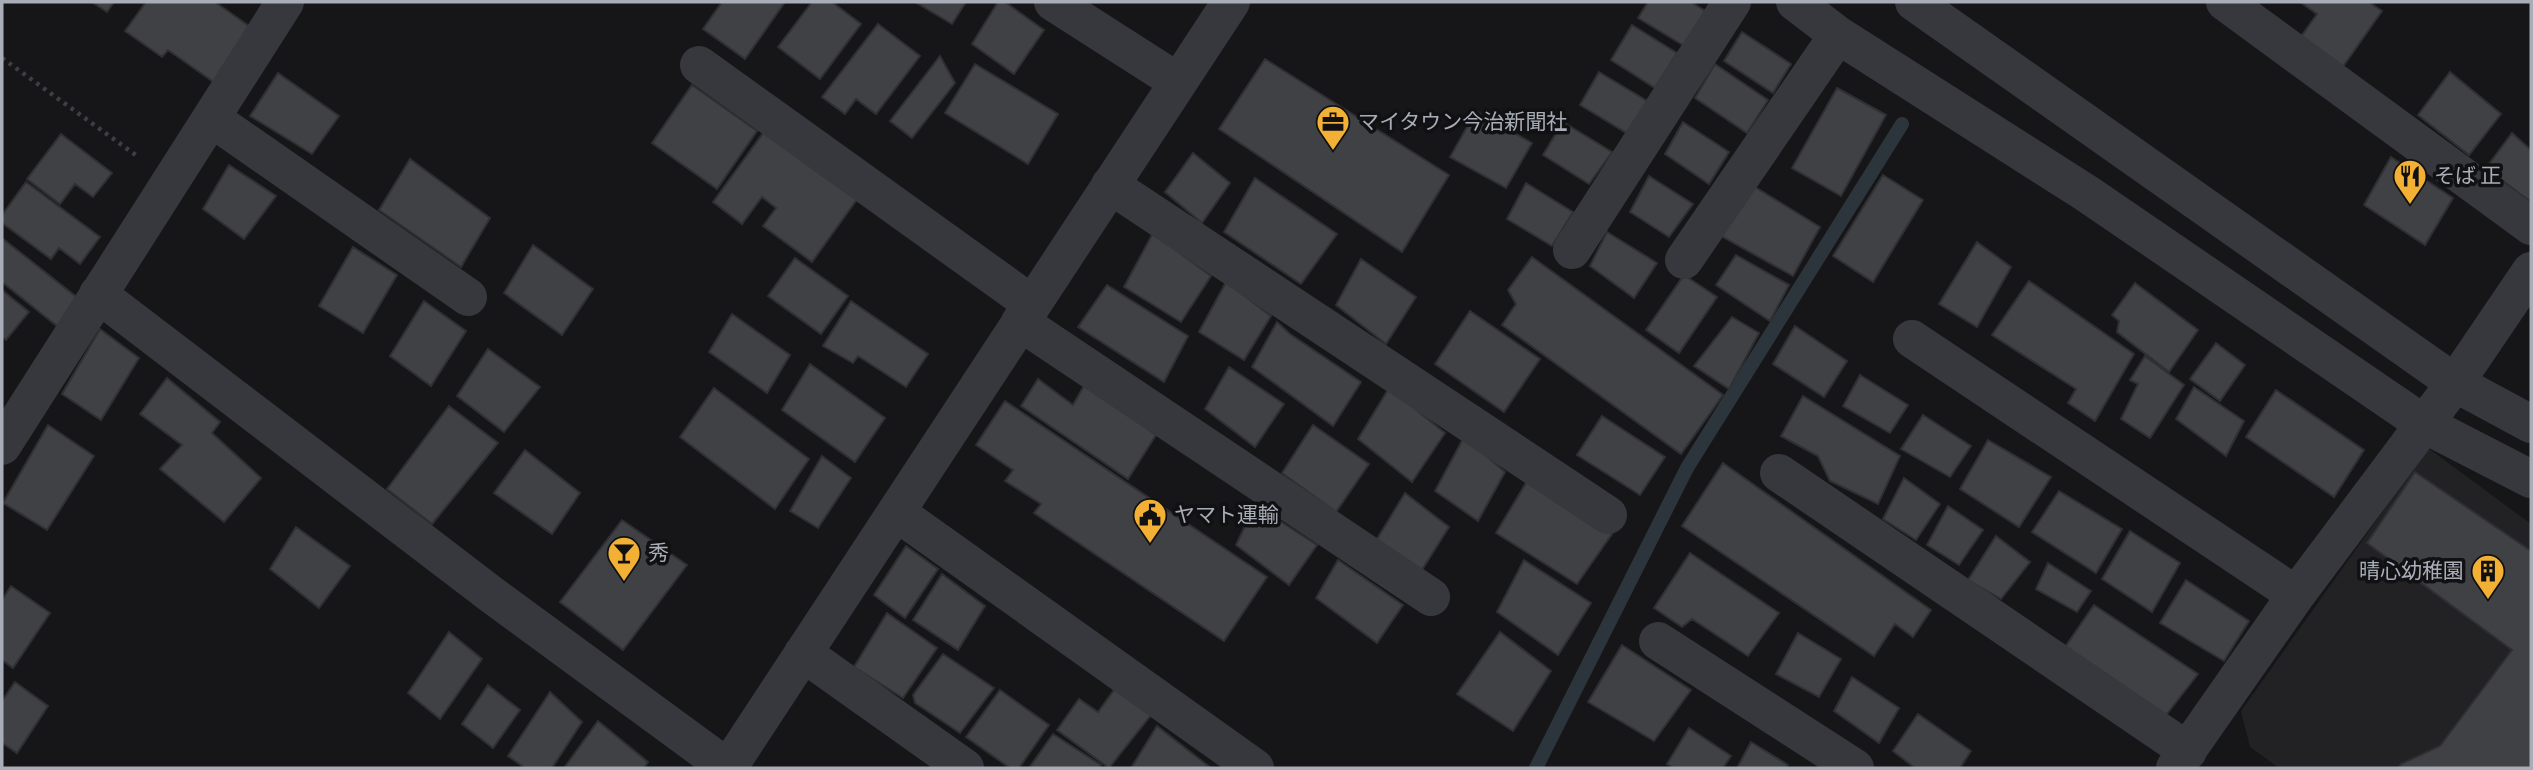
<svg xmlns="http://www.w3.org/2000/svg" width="2533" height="770" font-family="Manrope,'Noto Sans JP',sans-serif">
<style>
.built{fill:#222225}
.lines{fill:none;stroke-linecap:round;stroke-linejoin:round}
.stream{stroke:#2c353c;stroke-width:14}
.building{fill:#404145;stroke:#303034;stroke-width:2}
.path{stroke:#3d3f44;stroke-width:4.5;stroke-dasharray:3.5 5;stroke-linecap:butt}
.minor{stroke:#37383d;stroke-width:38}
.labels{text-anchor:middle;stroke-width:7;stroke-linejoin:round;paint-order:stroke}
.poi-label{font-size:21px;fill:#a8adb8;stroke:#111113;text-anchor:start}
</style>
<rect width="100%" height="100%" fill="#161618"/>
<path class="built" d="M2428 448 2531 524V768H2279L2250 747 2241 711Z"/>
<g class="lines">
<path class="stream" d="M1536 768 1687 468 1902 124"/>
</g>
<path class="building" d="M92 2H114L107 12Z
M146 2H215L256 31 218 85 168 50 162 57 125 31Z
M722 2H785L745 59 703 29Z
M812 2H832L861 24 820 79 778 47Z
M915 2H966L952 24Z
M998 2H1005L1044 30 1014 74 972 44Z
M1648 2H1691L1707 12 1686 47 1638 18Z
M2300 2H2369L2382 11 2342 68 2300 38 2317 14Z
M878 24 920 56 876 114 856 99 845 114 822 97Z
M1632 25 1677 53 1655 88 1611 60Z
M1742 32 1791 64 1773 93 1724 61Z
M940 56 955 83 912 138 890 121Z
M1265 59 1449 175 1402 252 1219 129Z
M975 64 1058 114 1028 164 945 113Z
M1715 64 1768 100 1747 133 1695 98Z
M1599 72 1649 102 1630 135 1580 105Z
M2450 72 2501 114 2469 155 2418 115Z
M278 73 339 116 312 154 250 116Z
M692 85 757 131 717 189 652 143Z
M1837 88 1886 115 1841 196 1792 168Z
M1476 111 1532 143 1506 188 1450 157Z
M1563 122 1612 152 1589 184 1543 155Z
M1683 122 1729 152 1709 184 1665 154Z
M766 129 858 198 812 262 763 226 776 208 762 197 742 224 713 202Z
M2512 133 2531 150V202L2486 168Z
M61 134 112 173 93 197 75 184 60 204 27 179Z
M1193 153 1230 183 1202 223 1165 192Z
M2391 157 2453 198 2425 245 2364 205Z
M410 159 490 218 461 267 379 210Z
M229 165 276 196 244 239 203 209Z
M1883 175 1923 200 1873 282 1833 256Z
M1649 176 1693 204 1669 237 1630 212Z
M1255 178 1337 234 1301 284 1224 232Z
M26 182 100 237 80 264 59 248 51 259 2 223V215Z
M1526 183 1573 212 1552 246 1507 219Z
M1755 187 1820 227 1793 276 1721 236Z
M1607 232 1657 263 1634 298 1590 266Z
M1153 233 1211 276 1181 322 1124 287Z
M2 238 79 299 57 326 2 282Z
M1977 242 2011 267 1977 327 1939 304Z
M533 245 593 289 562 335 504 293Z
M353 247 397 275 363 333 319 306Z
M1736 255 1789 285 1770 321 1716 285Z
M1532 257 1723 395 1681 454 1502 325 1516 304 1508 290Z
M795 258 848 296 821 334 768 296Z
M1361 259 1416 297 1386 344 1336 305Z
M1684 275 1717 297 1679 353 1646 330Z
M2029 281 2134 354 2095 421 2068 403 2076 389 1992 335Z
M1226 282 1271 316 1244 360 1199 332Z
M2135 283 2198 330 2169 372 2117 332 2119 321 2112 315Z
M1107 285 1188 336 1164 382 1078 327Z
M2 290 29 312 6 340 2 337Z
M424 301 466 331 431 386 390 356Z
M851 301 928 354 906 387 858 356 853 363 823 346Z
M1470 311 1540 359 1504 412 1435 364Z
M732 314 790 355 767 393 709 352Z
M1732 317 1759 333 1729 389 1694 366Z
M1277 322 1290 334 1361 382 1333 426 1252 367Z
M1795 326 1847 361 1824 397 1773 364Z
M100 329 139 358 101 420 62 394Z
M2216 343 2245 365 2220 401 2190 379Z
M488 349 540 387 504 432 457 396Z
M2145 356 2184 385 2150 438 2121 419 2138 384 2130 380Z
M810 364 885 418 855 462 782 410Z
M1229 367 1284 404 1255 447 1205 409Z
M1860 375 1908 405 1890 433 1843 406Z
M167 378 220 422 212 433 261 478 224 522 160 469 182 445 140 414Z
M1038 379 1073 405 1085 384 1156 435 1128 479 1021 406Z
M2194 387 2244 421 2226 456 2176 419Z
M714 388 809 459 775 509 680 437Z
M1389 388 1445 433 1412 482 1358 439Z
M2276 390 2364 450 2334 497 2246 437Z
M1803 396 1900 456 1878 504 1830 481 1818 456 1781 436Z
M1005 401 1267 577 1224 641 1034 513 1041 504 1005 481 1013 470 976 445Z
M449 406 498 443 432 524 387 489Z
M1923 415 1971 446 1950 477 1901 449Z
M1602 416 1665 457 1640 495 1577 455Z
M48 425 94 456 47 530 3 503Z
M1313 425 1369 464 1336 512 1282 473Z
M1464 437 1505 472 1478 521 1435 491Z
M1988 440 2051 477 2019 527 1960 489Z
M525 450 580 493 552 534 494 493Z
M822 456 851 478 818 528 790 511Z
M1723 463 1931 610 1913 637 1895 624 1874 656 1682 526Z
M2415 472 2531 551V768H2398L2401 764 2440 746 2512 650 2367 543Z
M1529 478 1612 534 1577 584 1496 533Z
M1904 478 1940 504 1916 540 1883 519Z
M2059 491 2122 529 2096 573 2032 532Z
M1405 493 1449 527 1420 573 1377 539Z
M1255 505 1317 545 1289 585 1236 545Z
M1948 506 1983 530 1959 565 1927 545Z
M622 520 687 565 623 650 560 602Z
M296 527 350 566 319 608 270 569Z
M2130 531 2180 563 2152 612 2102 579Z
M1996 536 2030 562 2001 599 1968 580Z
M906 546 938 569 905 618 874 595Z
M1690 553 1779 613 1748 656 1692 619 1682 627 1654 608Z
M1338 560 1403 605 1377 643 1316 598Z
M1524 560 1591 603 1558 655 1497 612Z
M2048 563 2091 591 2077 612 2036 589Z
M942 574 985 606 958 650 913 620Z
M2186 580 2249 621 2224 661 2160 623Z
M11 586 50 613 13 668 2 660V600Z
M2094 605 2198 674 2163 719 2063 650Z
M887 613 937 648 903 698 854 667Z
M449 632 482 659 440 719 408 693Z
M1500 632 1551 671 1513 731 1457 694Z
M1798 633 1841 659 1819 697 1776 674Z
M1622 645 1691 690 1654 741 1588 702Z
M943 654 994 688 960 733 915 703 913 695Z
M1852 677 1899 708 1879 743 1834 711Z
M15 682 48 706 17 753 2 743V701Z
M1119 683 1155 710 1109 768 1057 730 1079 699 1098 712Z
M488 685 520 710 493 748 462 724Z
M1000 690 1049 725 1019 768H1010L966 737Z
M550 692 582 722 552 768H525L508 756Z
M1918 714 1971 751 1960 768H1915L1893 751Z
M598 721 648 762 644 768H564Z
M1157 726 1211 768H1131Z
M1689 728 1731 756 1723 768H1674L1667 764Z
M1053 734 1101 765 1099 768H1029Z
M1751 742 1788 765 1786 768H1737Z"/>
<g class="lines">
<path class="path" d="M2 58 137 156"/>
<path class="minor" d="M1053 2 1178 82
M1795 2 1838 35 2086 193 2424 424 2531 479
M1914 2 2455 383 2531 424
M2225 2 2531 226
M699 65 1032 304
M211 118 468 297
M1110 185 1608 515
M1572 250 1732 2
M1684 260 1838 35
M98 294 492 595 728 768
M1020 322 1431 597
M1912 339 2296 595
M2 446 285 2
M1779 473 2188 751
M896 512 1255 768
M1658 641 1855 768
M803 653 965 768
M728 768 1231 2
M2175 768 2296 595 2455 383 2531 271"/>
</g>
<defs>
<symbol id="office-pin" viewBox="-11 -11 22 30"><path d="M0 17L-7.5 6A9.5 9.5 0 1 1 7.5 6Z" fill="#f2b134" stroke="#111113"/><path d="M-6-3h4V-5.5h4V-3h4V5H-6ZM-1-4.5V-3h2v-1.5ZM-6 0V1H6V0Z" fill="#111"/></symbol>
<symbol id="restaurant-pin" viewBox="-11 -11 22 30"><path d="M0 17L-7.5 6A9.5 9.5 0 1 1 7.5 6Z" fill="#f2b134" stroke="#111113"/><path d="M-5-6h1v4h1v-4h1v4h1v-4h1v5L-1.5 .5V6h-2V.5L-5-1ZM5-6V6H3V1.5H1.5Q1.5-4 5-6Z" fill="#111"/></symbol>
<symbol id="civic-pin" viewBox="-11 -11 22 30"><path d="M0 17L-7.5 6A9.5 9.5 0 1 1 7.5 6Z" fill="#f2b134" stroke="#111113"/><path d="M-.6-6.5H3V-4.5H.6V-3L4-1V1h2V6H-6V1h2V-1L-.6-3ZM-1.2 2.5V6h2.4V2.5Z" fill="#111"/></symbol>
<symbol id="bar-pin" viewBox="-11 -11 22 30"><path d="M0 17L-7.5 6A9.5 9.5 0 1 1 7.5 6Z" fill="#f2b134" stroke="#111113"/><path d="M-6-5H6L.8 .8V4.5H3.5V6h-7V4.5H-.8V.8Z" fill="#111"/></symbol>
<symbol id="building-pin" viewBox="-11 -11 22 30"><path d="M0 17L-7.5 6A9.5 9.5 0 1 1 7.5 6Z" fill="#f2b134" stroke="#111113"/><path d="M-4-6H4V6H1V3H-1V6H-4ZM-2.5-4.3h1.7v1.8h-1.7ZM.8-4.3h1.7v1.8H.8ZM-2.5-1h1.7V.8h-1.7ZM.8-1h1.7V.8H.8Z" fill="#111"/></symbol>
</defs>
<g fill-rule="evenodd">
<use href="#office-pin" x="1314" y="103" width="38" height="52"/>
<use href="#restaurant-pin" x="2391" y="157" width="38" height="52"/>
<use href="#civic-pin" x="1131" y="496" width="38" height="52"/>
<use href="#bar-pin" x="605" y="534" width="38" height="52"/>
<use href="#building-pin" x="2469" y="552" width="38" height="52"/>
</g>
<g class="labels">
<g class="poi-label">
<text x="1358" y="129">マイタウン今治新聞社</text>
<text x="2434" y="183">そば 正</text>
<text x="1174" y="522">ヤマト運輸</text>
<text x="648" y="560">秀</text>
<text x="2464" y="578" text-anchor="end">晴心幼稚園</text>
</g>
</g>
<rect width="2533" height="770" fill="none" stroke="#a8adb8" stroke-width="7"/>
</svg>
